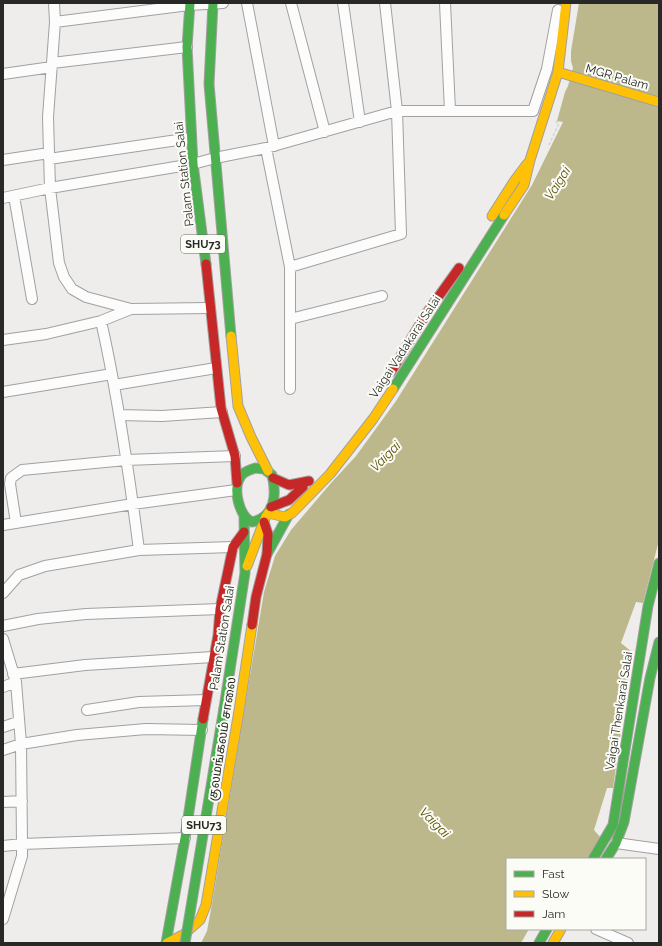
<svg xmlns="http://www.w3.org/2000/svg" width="662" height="946" font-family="Raleway,'Noto Sans Tamil',sans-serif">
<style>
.water{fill:#bcb88b}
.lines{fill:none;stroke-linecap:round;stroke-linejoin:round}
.street-casing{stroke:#a2a19f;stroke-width:12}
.fast-casing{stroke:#a2a19f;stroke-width:11}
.slow-casing{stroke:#a2a19f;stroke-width:11}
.jam-casing{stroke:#a2a19f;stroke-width:11}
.path{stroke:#d4d4d4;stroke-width:1.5;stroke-dasharray:3 2;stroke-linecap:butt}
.street{stroke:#fcfcfc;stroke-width:10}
.fast{stroke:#4caf50;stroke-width:9}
.slow{stroke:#ffc107;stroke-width:9}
.jam{stroke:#c62828;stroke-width:9}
.fast-bridge-casing{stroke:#a2a19f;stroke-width:11;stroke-linecap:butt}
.fast-bridge{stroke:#4caf50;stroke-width:9}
.labels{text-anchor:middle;stroke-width:4;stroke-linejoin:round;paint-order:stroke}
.shield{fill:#fcfcf7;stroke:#686865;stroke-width:1}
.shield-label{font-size:11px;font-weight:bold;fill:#282826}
.street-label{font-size:12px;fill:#282826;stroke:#fcfcf7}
.water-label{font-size:13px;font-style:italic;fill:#595100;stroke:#fcfcf7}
</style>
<rect width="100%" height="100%" fill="#eeedeb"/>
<path class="water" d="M579 3H659V540L643 603 636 602 621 643 632 652 613 788H607L594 830 601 838 587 859H507V929H529L521 943H201L207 931 212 904 264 592 275 556 291 530 331 483 356 456 396 401 532 185 563 122 557 121 565 92 568 86 573 68 571 61V51Z"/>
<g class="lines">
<defs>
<path id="street" d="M54 3 55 22 48 117 50 188 59 263 64 277 72 289 86 297 131 309 209 308
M247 3 274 146
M291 3 325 132
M343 3 360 122
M445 3 450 111
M55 22 189 5 223 3
M52 63 187 47
M3 74 52 67
M266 148 290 267V389
M49 159 191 138
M3 160 49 153
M14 196 32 299
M3 198 50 188 193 164 215 158 266 148 397 111H533L547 69 558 10
M290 267 401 234 397 111 385 3
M290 319 382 296
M3 340 46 334 101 321 131 309
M114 385 216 368
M3 392 112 374
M119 415 162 416 222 412
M16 523 10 484 11 478 22 470 126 460 235 456
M3 525 133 504 236 490
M139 550 233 547
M3 593 19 575 45 566 139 550C129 473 118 396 101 321
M3 626 38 619 86 614 220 609
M3 639 16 682 21 744 22 844V856L3 919
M13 674 85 665 213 657
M3 687 16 682
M87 710 139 702 206 700
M3 727 18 722
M3 750 21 744 77 735 146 729 202 730
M3 802 22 801
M616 843 659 849
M3 846 22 844 185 838
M596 929 628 943"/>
<path id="fast" d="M190 3 187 47 193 164 206 264
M213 3 209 84 231 336
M393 389 504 215
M255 468 264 469 272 475C277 495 275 517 252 522 239 516 232 488 241 476 244 471 250 470 255 468Z
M267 554 289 514
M224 708 245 573 244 517
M593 859 613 825 648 606 659 563
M606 859 616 843 624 822 650 678 659 642
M166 943 185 838 203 719
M539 943 547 929"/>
<path id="slow" d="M558 72 659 102
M504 215 524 185 530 160 558 72 566 3
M492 216 515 180 527 164
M231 336 238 406 251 437 268 471
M268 513 285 517 292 513 330 474 373 419 393 389
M247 566 266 516
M167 943 183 935 200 920 206 905 239 711 252 625
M553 943 561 929"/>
<path id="jam" d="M206 264 221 408 235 456 237 483
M391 372 426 314 459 268
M273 478 289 485 309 481
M271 507 289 500 303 487
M252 625 256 597 267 554 268 534 264 522
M203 719 218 635 220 609 233 547 244 532"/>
</defs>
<use href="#street" class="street-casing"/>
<use href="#fast" class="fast-casing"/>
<use href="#slow" class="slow-casing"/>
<use href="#jam" class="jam-casing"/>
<path class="path" d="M549 145 559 123 555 121"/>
<use href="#street" class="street"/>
<use href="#fast" class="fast"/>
<use href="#slow" class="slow"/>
<use href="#jam" class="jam"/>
<defs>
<path id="fast-bridge" d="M185 943 224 708"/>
</defs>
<use href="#fast-bridge" class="fast-bridge-casing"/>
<use href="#fast-bridge" class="fast-bridge"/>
</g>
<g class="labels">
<g class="shield">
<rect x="181" y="235" width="44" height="18" rx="3"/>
<rect x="182" y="816" width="44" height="18" rx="3"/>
</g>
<g class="shield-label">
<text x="203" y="248">SHU73</text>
<text x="204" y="829">SHU73</text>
</g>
<g class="street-label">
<text transform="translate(617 77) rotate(16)" y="4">MGR Palam</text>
<text transform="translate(184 174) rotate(-96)" y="4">Palam Station Salai</text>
<text transform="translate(405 347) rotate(-57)" y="4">Vaigai Vadakarai Salai</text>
<text transform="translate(222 638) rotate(-81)" y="4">Palam Station Salai</text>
<text transform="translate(619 711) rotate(-81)" y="4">Vaigai Thenkarai Salai</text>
<text transform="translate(222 739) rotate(-81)" y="4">குலமங்கலம் சாலை</text>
</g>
<g class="water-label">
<text transform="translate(557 183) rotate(-58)" y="5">Vaigai</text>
<text transform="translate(385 456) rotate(-45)" y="5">Vaigai</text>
<text transform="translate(435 822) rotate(45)" y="5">Vaigai</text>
</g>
</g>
<rect width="662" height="946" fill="none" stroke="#282826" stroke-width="8"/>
<rect x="506" y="858" width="140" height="72" fill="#fcfcf7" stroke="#a7a7a3"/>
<rect x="514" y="871" width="20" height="6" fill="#4caf50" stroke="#a7a7a3"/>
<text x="542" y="878" font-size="12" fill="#282826">Fast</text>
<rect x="514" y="891" width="20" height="6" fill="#ffc107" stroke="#a7a7a3"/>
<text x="542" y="898" font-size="12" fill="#282826">Slow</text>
<rect x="514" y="911" width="20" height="6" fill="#c62828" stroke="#a7a7a3"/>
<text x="542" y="918" font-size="12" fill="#282826">Jam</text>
</svg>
